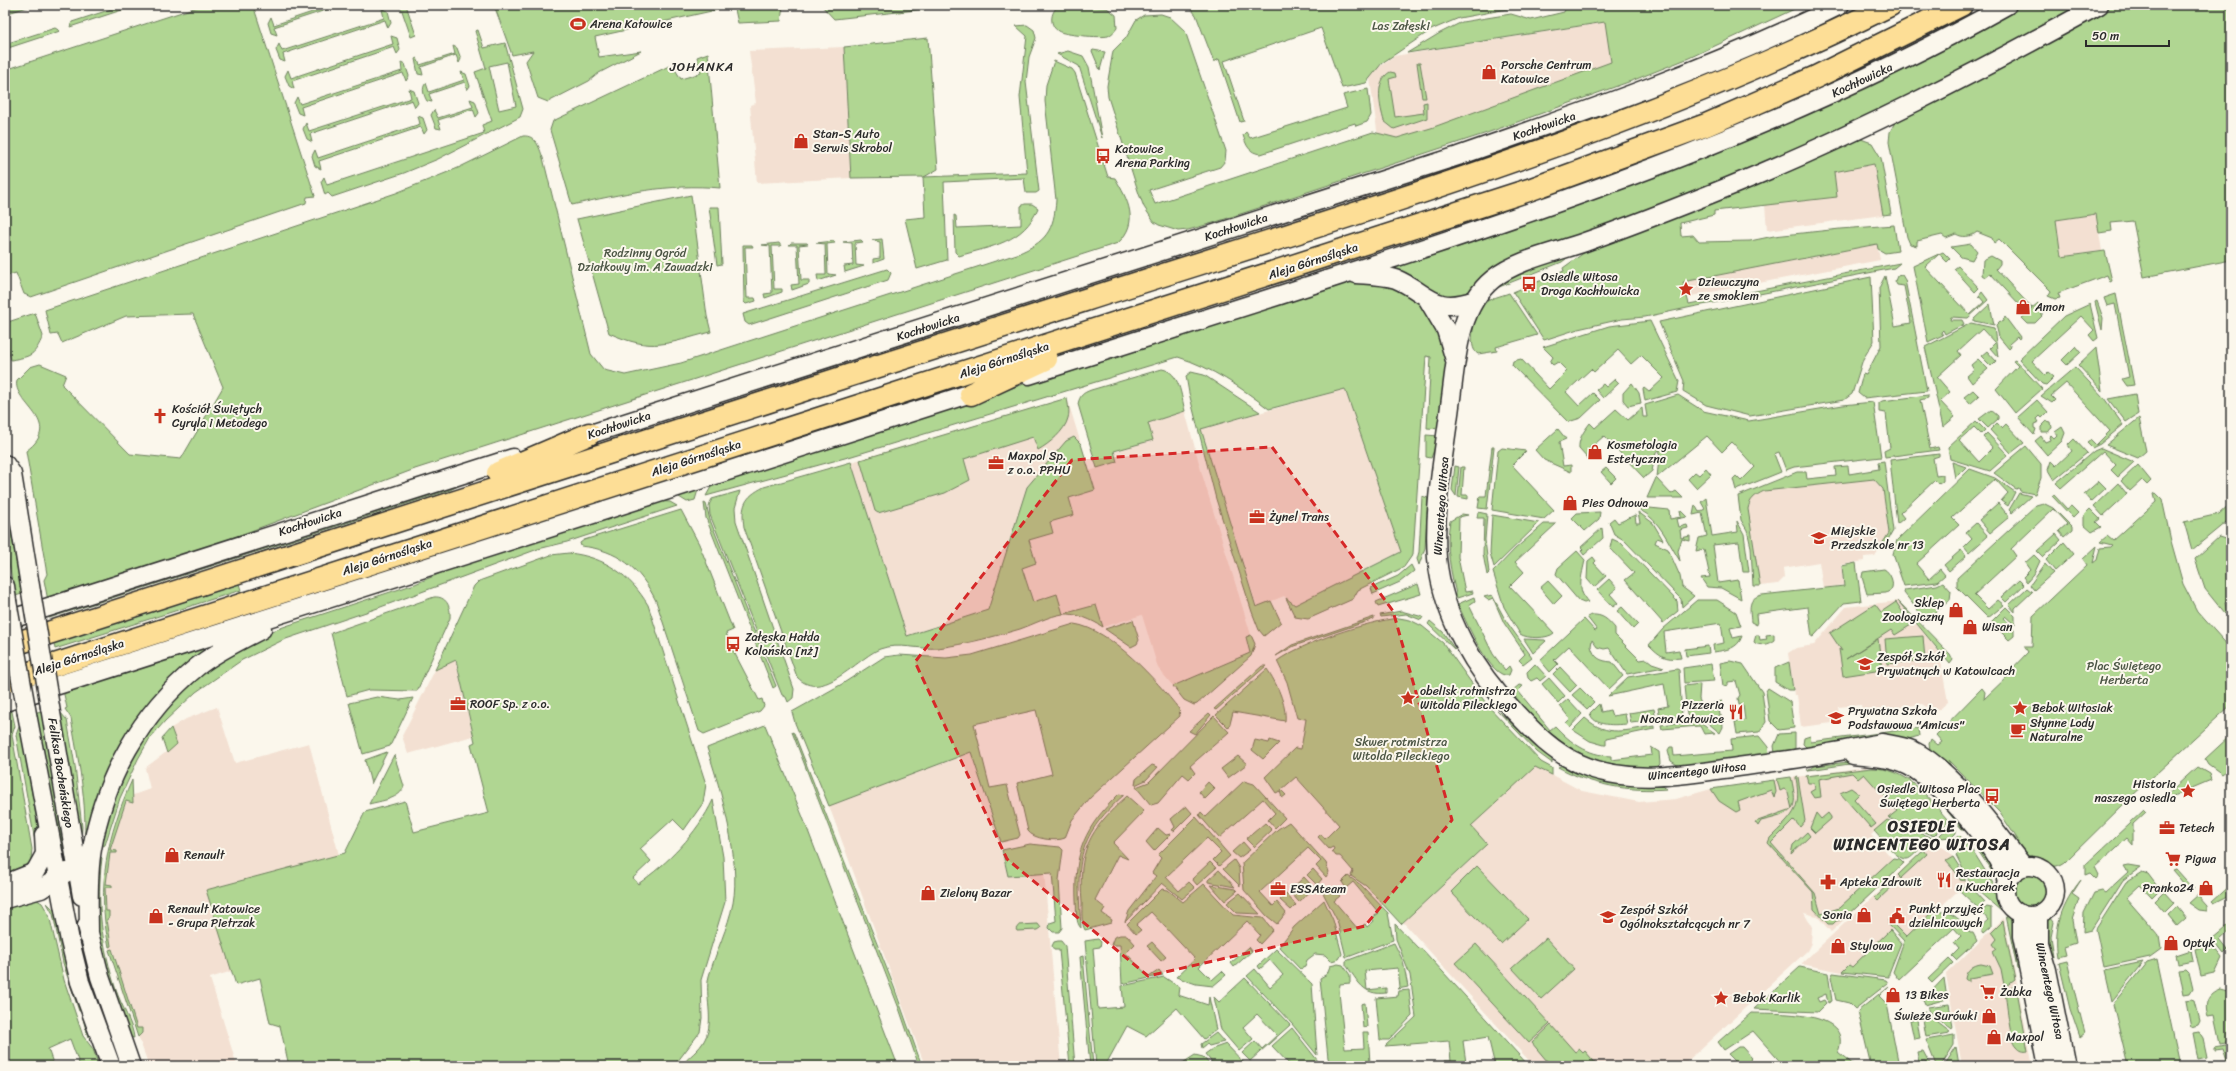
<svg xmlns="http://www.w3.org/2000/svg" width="2236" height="1071" font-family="Sriracha,sans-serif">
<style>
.built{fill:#f3e0d2}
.green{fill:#b0d692;stroke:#6e805e;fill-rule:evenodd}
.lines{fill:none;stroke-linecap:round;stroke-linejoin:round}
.secondary-casing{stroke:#2b2b2b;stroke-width:21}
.highway-casing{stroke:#2b2b2b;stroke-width:25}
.secondary{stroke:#fbf7ec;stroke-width:18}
.highway{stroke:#fdde96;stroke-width:22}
.secondary-bridge-casing{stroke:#2b2b2b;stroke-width:21;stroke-linecap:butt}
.secondary-bridge{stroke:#fbf7ec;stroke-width:18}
.marked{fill:#d62828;fill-opacity:0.2;stroke:#d62828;stroke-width:3;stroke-dasharray:8 5;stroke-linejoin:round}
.labels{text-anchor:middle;stroke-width:4;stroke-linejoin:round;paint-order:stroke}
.poi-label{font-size:12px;fill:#2b2b2b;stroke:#fbf7ec;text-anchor:start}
.park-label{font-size:12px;fill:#4c5645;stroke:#fbf7ec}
.street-label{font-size:12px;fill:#2b2b2b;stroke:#fbf7ec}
.neighbourhood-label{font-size:13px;letter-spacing:1px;fill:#2b2b2b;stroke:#fbf7ec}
.district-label{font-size:16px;font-weight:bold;letter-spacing:1px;fill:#2b2b2b;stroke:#fbf7ec}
</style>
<rect width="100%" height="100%" fill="#fbf7ec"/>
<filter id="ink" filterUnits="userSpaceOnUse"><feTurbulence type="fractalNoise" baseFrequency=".025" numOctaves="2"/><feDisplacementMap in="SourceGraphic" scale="8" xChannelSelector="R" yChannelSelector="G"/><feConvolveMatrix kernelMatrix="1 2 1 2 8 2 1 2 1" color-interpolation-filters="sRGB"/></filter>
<g filter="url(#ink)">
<path class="built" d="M1613 21 1619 66 1380 152 1370 79 1375 70 1394 56Z
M844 47 851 178 757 183 750 105 756 103 749 51Z
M1874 164 1883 215 1767 230 1765 205 1837 197 1834 172Z
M2096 214 2102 251 2061 257 2056 220Z
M1877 244 1880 260 1686 297 1682 282Z
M1345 389 1401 552 1295 605 1284 596 1257 607 1201 429Z
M1067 398 1081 444 988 610 907 636 851 462Z
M1185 411 1202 474 1251 635 1246 637 1250 653 1173 686 1158 668 1142 615 1103 627 1096 605 1063 614 1033 602 1022 567 1036 563 1029 540 1053 533 1050 522 1069 498 1095 490 1089 471 1117 462 1114 452 1152 440 1147 423Z
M1874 479 1883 489 1889 533 1875 556 1864 557V561L1841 565 1844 585 1823 588 1819 562 1783 568 1784 578 1778 584 1760 586 1748 509 1750 502 1754 496 1764 491Z
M1898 601 1939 652 1948 702 1940 709 1930 710 1922 704 1874 711 1873 709 1862 710 1861 705 1838 707 1840 722 1801 727 1797 695H1794L1788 653 1796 648 1814 645 1846 607Z
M456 660 473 736 408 754 402 736 435 670Z
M217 707 235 763 309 743 339 855 206 890 232 971 210 978 237 1066H149L124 998 109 949 104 897 108 852 125 798 150 789 145 768 177 744 171 728 186 719Z
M971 752 999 838 1008 876 1044 872 1061 1066H925L829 806Z
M1535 766 1582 791 1639 802 1676 799 1711 789 1866 767 1902 808 1871 835 1892 858 1905 863 1831 932 1817 916 1804 913 1812 927 1811 943 1807 951 1682 1066H1534L1403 922 1487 844 1470 826Z
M1935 839 1954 858 1966 880 1963 886 1904 941 1893 929 1847 973 1801 964Z
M2004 918 2033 1066H1962L1946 974Z"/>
<path class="green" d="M5 5H34L5 14Z
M124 5H137L70 27 72 22Z
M203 5H253L315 196 307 197 306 203 31 297 24 294 16 273 5 276V70Z
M333 5H341L274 27 277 35 271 33 268 23 271 17 274 25Z
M400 5H406L416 35 411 37Z
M494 5H720L715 6 716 10 595 37 599 57 641 51 599 73 589 81 548 102 538 98 526 61 533 51 512 55Z
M734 5H791H783L781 21 738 23Z
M821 5H924L925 9 834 19Z
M1060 5 1107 8 1116 15 1117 28C1115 31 1112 34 1108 36 1101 38 1064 35 1058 31 1048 24 1051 10 1060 5Z
M1188 5H1529L1459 18 1431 30 1382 63 1366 83 1342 88 1321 28 1224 61 1244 121 1240 122 1219 59 1214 62 1196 15Z
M1566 5H1803L1689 58 1634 80 1484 134 1213 223 1188 230 1178 231 1159 225 1154 222 1144 207 1139 194 1108 97 1107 86 1113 51 1126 38 1136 20 1144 15 1161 14 1170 17 1185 31 1226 151 1225 161 1220 167 1149 190 1155 204 1373 132 1397 138 1431 128 1611 62 1605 22 1407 53 1440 33 1462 22 1511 14 1531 20 1564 12Z
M2020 5H2086L1930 90 1469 294 1449 301 1381 270 1982 26Z
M2110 5H2231V260L2144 277 2133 221 2111 223 2112 231 2099 233 2096 214 2056 220 2061 257 2105 251 2112 281 2110 282 2107 275 2058 293 2060 298 2055 299 2048 296 2051 291 1999 239 1994 243 1992 238 1977 232C1971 237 1962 238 1956 234L1946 238 1942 235 1917 241V246L1910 244 1907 237 1889 142 1890 132 1896 120Z
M382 9 388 11 391 23 388 28 385 20 283 54 285 62 280 60 276 50 279 44 282 51 384 18Z
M1027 25 1034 30 1036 38 1029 57 1026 82 1039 191 1036 193H1026L1024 178 944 182 947 260 917 269 905 219 925 217 923 177 851 178 844 47 928 38 938 169 924 177 1027 173 1020 97 1027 36 1016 26Z
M55 28 60 31 5 49V44Z
M478 30 484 48 505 43 523 109 520 117 438 159 404 173 332 197 328 193 325 195 321 182 324 177 327 185 484 133 482 125 492 121 475 72 486 68 475 31ZM507 62 516 106 499 110 489 66Z
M391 36 397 38 400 50 397 54 394 47 292 81 294 89 289 86 285 76 288 70 291 78 393 44Z
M453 46 457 48 461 59 459 63 456 55 421 67 423 75 418 74 415 59 417 58 420 65 455 54Z
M1093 50 1105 52 1100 70 1092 51Z
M1068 51 1083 56 1089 67 1102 138 1079 66 1057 54Z
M708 53 720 188C670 183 620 194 572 205L550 130 553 121 669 66 676 71 681 79 701 73 697 57Z
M1054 61 1072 69 1075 73 1108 177 1115 178C1128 200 1140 222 1118 243L415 469 153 568 48 601 44 580 47 574 26 451C66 422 11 403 17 380L30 367 40 364 66 375 62 385 130 454 181 459 223 387 193 314 126 316 62 343 58 334 51 335 45 310 396 193 458 168 523 136C536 135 539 147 543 158L591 354 604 370 625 375 681 363 1017 254C1046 242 1054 231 1056 200L1045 101 1046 85Z
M401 62 405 64 409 76 406 81 403 73 301 107 303 115 298 113 294 103 297 97 300 104 402 71Z
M1417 63H1420L1426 98H1422Z
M461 72 466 74 470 86 467 90 465 82 429 94 432 102 427 101C424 96 421 88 426 83L429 92 464 80Z
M1390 72 1395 73 1396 77 1389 79 1395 117 1424 113 1423 103 1427 102V118L1394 129 1384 121C1380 107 1374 81 1390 72Z
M409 89 414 91 418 103 415 107 412 100 310 134 312 142 307 139 303 129 306 123 309 131 411 98Z
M1368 89 1371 115 1367 122 1356 126 1355 123 1261 154C1249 153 1246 145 1243 135L1246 132 1250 138 1347 108 1343 95Z
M470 99 475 101 479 113 476 117 473 109 438 120 441 129 436 128 431 115 434 110 438 118 473 107Z
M418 116 423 118 427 130 424 134 421 127 319 161 321 169 315 166 312 156 315 150 318 158 420 124Z
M1858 138 1872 143 1881 158 1891 214 1883 215 1874 164 1834 172 1837 197 1714 211V215L1680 223 1681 236 1693 235 1699 242 1750 241 1774 236 1840 229 1894 225 1898 251 1885 253 1878 249 1877 244 1683 282 1689 304 1900 263 1894 268 1692 307 1645 317 1622 319 1578 329 1544 340 1513 292 1564 271 1563 268 1592 247Z
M691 195 707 316 711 332C667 343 653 353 609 333L577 219Z
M1025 204H1032L1038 208C1024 243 991 246 959 256L955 252 954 215 956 216 957 228 1021 225V206Z
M709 207H719L722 264 717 265Z
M882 239 884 259 873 263V259L880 258V242L872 240Z
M861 240 863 242 855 243 856 265 864 266 845 272 844 266 853 265 852 243 843 242Z
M834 241 835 243 827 244 828 274 836 275 818 281 817 275H826L825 244 816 243Z
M779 243 781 246H772L774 289H782V292L765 298 764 294 772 293 770 246 762 245Z
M791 243H807L808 244 799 245 801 280H809V284L792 290 791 285 799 284 797 245H789Z
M1971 244 1977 251 1972 260 1961 257 1951 247Z
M743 245H752L753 247H745L747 298H755L756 301 746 304 744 302Z
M1943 252 1950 259 1947 262 1939 254 1925 267 1970 315 1984 302 1979 296 1982 292 1988 300 1968 318 1951 317 1950 320H1962L1964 324 1945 334 1943 330 1941 332 1943 335 1928 342 1913 266Z
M1571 255 1562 262 1494 289 1506 277Z
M1991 256 2000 261V264L1996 269 2032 308 2038 303 2042 309V316L2035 323H2027L2022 318 2032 309 2025 301 2020 305 1990 273 1985 277 1982 275 1983 260Z
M1958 266 1979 288 1975 292 1954 269Z
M887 269 891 273 888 280 749 325 745 322 743 314Z
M1902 275 1905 280 1927 391 1864 398 1858 393 1863 374 1866 375 1881 346 1879 288 1885 276 1895 326 1911 323 1904 286 1897 285 1895 281 1897 276Z
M1871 277 1874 341 1863 359 1852 394 1844 400 1750 416 1706 405 1683 391 1684 381 1659 322Z
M1354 280H1381L1427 306 1448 356 1441 429 1427 428 1431 357 1426 356 1413 554 1404 567 1358 590 1353 599 1308 619 1295 617 1286 598 1295 605 1401 552 1345 389 1269 409C1242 388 1211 367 1178 357L852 456 706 496 711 487 720 480Z
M1509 293 1537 335 1496 347 1497 351 1478 354C1466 347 1475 314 1483 305 1488 298 1502 296 1509 293Z
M2116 294 2134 385 2127 386 2122 379 2129 377 2115 304 2107 306 2104 298Z
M2097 301 2103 318 2102 330 2095 302Z
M1990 304 1994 325 1974 321V319Z
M2090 304 2098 338 2094 341 2089 335 2094 330 2081 316 2032 361 2045 375 2048 372 2054 377 2046 385 2042 384 2019 359 2064 316Z
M35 313 43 336C34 356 32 356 11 360L5 336V323Z
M2005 317 2020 337 2019 339 2017 337 2009 344 2011 347 2009 349 1999 337 1996 325 2000 321 2002 322Z
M1650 321 1679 381 1677 392 1645 401 1643 389 1644 388 1649 392 1664 378 1641 355 1631 364 1618 350 1594 372 1591 369 1566 392 1579 406 1593 393 1600 400 1581 418 1568 422 1512 365 1513 361 1521 359 1549 389 1567 371 1558 362 1553 365 1550 362 1553 357 1543 347 1609 326Z
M1971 323 1994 328 1998 357 1990 348 1995 343 1982 329 1958 351 1961 355 1937 377 1950 392 1940 401 1955 417 1943 427 1925 347Z
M2076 346 2081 352 2067 365 2062 360Z
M2096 348 2102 391 2078 365Z
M1987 351 1996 361 1991 366 1981 356Z
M1978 359 1988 369 1972 383 1967 376 1974 370 1971 365Z
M2015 360 2042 389 2015 413 1996 389 2018 366 2013 361Z
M2075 367 2104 398 2123 425 2100 444 2092 448 2087 443 2091 440 2096 445 2110 431 2066 383 2051 396 2055 400 2052 403 2041 396Z
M1162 369C1180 372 1181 396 1185 411L1148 423 1153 440 1114 451 1117 462 1097 468 1078 404C1080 395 1083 393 1091 390Z
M1191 372 1204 375 1260 412 1201 429 1256 607 1271 601 1281 622 1264 636 1259 630 1252 612 1216 499 1189 393 1186 376Z
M1615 379 1619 383 1603 398 1596 390 1603 384 1606 387Z
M1632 383 1639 393 1641 403 1628 406 1623 400V393Z
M1973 390 1979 396 1970 404 1964 397Z
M2135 394 2138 414 2126 422 2108 399Z
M1678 395 1703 411 1749 421 1843 405 1873 402 1881 457 1794 467 1786 470 1779 452 1774 454 1781 472 1736 490 1733 479 1736 476 1741 481 1755 467 1732 442 1722 452 1707 436 1657 477 1660 450 1656 452 1652 471 1644 478 1604 436 1589 449 1593 454 1588 459 1579 449C1578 439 1584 431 1590 423L1595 428 1616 409 1628 420 1642 408 1643 417H1647L1645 405Z
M1928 395V398L1920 400 1930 449 1938 447 1939 450 1885 457 1884 451 1890 448 1886 413 1879 412V403L1882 401Z
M1067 398C1068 405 1070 411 1068 418 1065 431 1049 444 1038 450L1033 437 964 459 970 480 945 493 878 513 875 511 860 460Z
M2037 400 2048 412 2042 418 2040 416 2037 419 2039 422 2034 424V428L2036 429 2034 435 2018 417Z
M1991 410 1998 416V419L1988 428 1979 419Z
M2139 418 2146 451 2138 458 2106 445Z
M1976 421 1985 430 1981 434 1974 427 1959 440 1979 462 1993 448 1983 437 1987 433 2008 455 1990 471 1950 459 1948 447Z
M2047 421 2051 422 2052 428 2047 432H2041V427Z
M1997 423 2002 428 2006 424 2024 443 2011 453 1990 430Z
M2062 427 2065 433 2062 441 2047 455 2035 441 2041 436 2045 442 2050 440 2049 437 2051 435 2054 438 2057 435 2055 432Z
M1558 429 1566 439 1559 442 1563 466 1571 465V472L1544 460 1535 450Z
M1426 435 1439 436 1431 458 1426 457Z
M1074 437 1081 444 1095 490 1069 498 1074 515 1050 522 1053 533 1029 540 1036 563 1022 568 1033 602 1057 594 1063 614 1096 605 1103 627C1092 620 1077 613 1063 614 1049 616 1034 624 1020 629 993 637 966 644 938 648 919 650 898 642 880 649 857 658 822 704 797 677L744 527C741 506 744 497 764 487L851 462 907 636 988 610 1027 487 1066 441Z
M2074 439 2087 453 2054 480 2048 470 2051 461 2056 466 2072 451 2068 445Z
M2026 446 2041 464V478L2035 494 2020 491 2019 488 2016 489 1994 473Z
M1492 447H1494L1487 509 1478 508 1480 496H1486Z
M1502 448 1526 451 1512 465 1554 510 1544 519 1492 510 1498 451Z
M2101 448 2134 462 2118 477 2111 470 2116 465 2103 451 2061 488 2056 483 2094 451Z
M1939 454V456L1933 458 1936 476 1943 475V481L1939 484 1935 480 1900 513 1904 518 1897 524 1890 460Z
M1884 461 1893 531 1886 543 1882 544 1889 533 1883 489 1874 479 1764 491C1754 496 1750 499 1748 509L1760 586H1753L1751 547 1747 530 1741 520 1738 496 1797 472H1806L1807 479 1836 476 1835 467 1848 466 1849 474 1879 469 1878 462Z
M1952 462 1966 467 1955 478Z
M2138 465 2151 481 2147 485 2142 480 2130 491 2121 481Z
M1455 466 1459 467 1456 496 1452 490Z
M1461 467H1464L1462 495H1468V499L1458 497Z
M1606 468 1616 478 1611 483 1601 472Z
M1706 468 1711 474 1696 488 1688 479 1695 472 1699 475Z
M1970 469 1995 478 2015 492 2008 506 2001 501 2008 493 1995 479 1952 518 1959 525 1916 564 1929 579 1940 569 1945 575 1937 582 1904 586 1893 554 1897 540Z
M1656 478 1671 494 1676 491 1683 498H1647Z
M2099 481 2106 488 2091 502 2084 494Z
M2118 483 2127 494 2103 516 2094 506Z
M462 484 450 490 49 618V614Z
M698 490 695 500 687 502 679 497V495Z
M740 491 735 508 736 521 794 689 793 698 788 702 786 697 782 695 710 515 709 505 712 499Z
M2019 493 2031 496 2012 513 2009 510Z
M2156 493 2162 499 2171 541 2183 584 2197 611 2231 649V705L2132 796 2065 862C2055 870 2037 867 2028 860 2020 854 2015 841 2009 833L2018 840 2000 813 1948 760 1953 770 1931 754 1929 744 1931 739 1938 745 1942 742 1936 735 1982 688 1985 692 1984 699 2009 675 2007 674 2028 652 2024 646H2032L2033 616 2087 565 2083 559 2097 546 2093 563 2097 560 2100 548 2110 547 2112 545 2100 542 2107 536 2113 541 2156 502 2154 494Z
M2054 495 2067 509 2071 506 2078 513 2073 518 2052 496Z
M1422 496 1428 498 1425 548 1419 565 1417 559 1419 552Z
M1706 498 1712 536 1738 532 1737 521 1744 534 1749 572H1743L1739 542 1713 545 1718 583 1738 580 1741 599 1721 588 1707 587 1701 578 1710 577 1704 549 1696 551 1699 538 1707 536 1702 513 1693 515 1695 505 1699 512 1705 509 1701 502Z
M5 499 22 594 15 596 5 541Z
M657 501 670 502 677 506 567 542 538 549 378 608 283 640 242 660 196 692 165 721 150 738 138 759 120 798 105 845 101 847 102 824 140 737 195 676 267 633 286 626 415 584 467 562Z
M704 503 706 504 710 520 776 686 773 688 706 518Z
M1998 503 2009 517 1990 533 1979 520Z
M2043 503 2053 508 2072 527V530L2064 537 2059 531 2067 524 2053 509 2011 549 2016 556 1974 595 1988 609 1998 600 2004 605 1988 618 1957 587V578L2036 505Z
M2231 503V518L2192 550 2184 522 2219 514Z
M1640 507 1669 510 1670 519 1681 517 1680 510 1687 517 1677 519 1679 527 1687 525 1688 528 1680 530 1681 538 1690 536V541L1682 539 1678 551 1680 561C1669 544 1660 520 1640 510Z
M2090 509 2100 519 2096 522 2101 527 2092 532 2084 525V515Z
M681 510 699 544 733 630 726 633 734 652 759 700 762 699 764 706 760 711 704 734 699 731 656 601C640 568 618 550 581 546L580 543 584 540Z
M1478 512 1487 514 1485 540 1489 573 1487 575 1483 554 1484 518H1477Z
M1600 512 1599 519 1585 531 1572 518 1577 513Z
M1638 512 1653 523 1663 540 1657 538 1655 543 1668 549 1680 576 1682 587 1694 596 1682 607 1681 599 1676 594 1624 540 1614 534 1609 522 1614 518 1618 523 1635 515 1636 523H1640Z
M1462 514 1468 515 1459 517 1458 557 1465 592 1472 591 1473 593 1457 598C1451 573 1445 547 1450 521Z
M1492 515 1539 523 1494 567 1490 553Z
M1976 523 1988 536 1969 553 1964 547 1972 539 1966 532Z
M1544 524H1556L1515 562 1524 572 1510 586 1554 633C1548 639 1527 639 1520 634L1504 607 1493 572 1515 549Z
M1602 528 1603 538 1584 555 1581 551 1583 549 1581 547Z
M2056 534 2061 540 2043 557 2037 551Z
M2219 537 2225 539 2228 537 2231 541V597L2225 603 2227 612 2225 614 2205 589 2195 559Z
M1612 539 1621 543 1677 601 1678 611 1663 623 1625 580 1634 573 1610 548Z
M2064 542 2074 554 2055 571 2046 560Z
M1961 550 1966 556 1949 571 1944 565Z
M1577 551 1585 560C1582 576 1576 589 1588 602L1584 603 1579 601 1556 574 1558 568Z
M569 553C605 557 630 575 648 605L706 784 703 803 684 830 673 819 640 849 651 861 633 878 638 884C668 863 697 834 713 800L723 857 725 902 701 980 702 1018 700 1032 674 1066H289L280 1026 270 1023 260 978 236 985 206 890 345 853 365 812 405 801 414 832 489 813 471 744 475 742 456 660 435 670 474 586 479 581 551 555Z
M2034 555 2040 561 2034 574 2027 582 2023 577 2030 570 2025 563Z
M1593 557 1596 561 1594 563 1606 576 1594 587 1587 579 1588 561Z
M1856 563 1861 601 1844 603 1814 636 1812 637 1808 607 1756 614 1757 625 1751 622C1750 609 1747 598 1762 595L1844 586 1842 566Z
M2045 564 2053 573 2034 590 2030 585Z
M1411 565 1414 571 1400 582 1373 594 1371 588 1398 576Z
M1884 569C1890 572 1895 583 1891 590L1886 593 1867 594 1862 577 1863 572Z
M1609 579 1617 588 1610 594 1618 603 1613 607 1597 590Z
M2019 580 2024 585 2006 602 2001 597Z
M1548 581 1562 596 1554 604 1540 588Z
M1943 582 1951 591 1950 600 1928 619 1920 613 1904 593 1905 590 1937 585Z
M239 584 241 590 55 649 54 643Z
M1418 584 1421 594 1378 607 1376 602Z
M2027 588 2032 592 2015 608V612L2009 605Z
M1492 595 1506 621 1532 657 1523 664 1519 660 1525 654 1504 623 1493 598 1488 600 1484 597Z
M434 597C446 596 451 606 450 618L417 691 369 690 347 696 331 633Z
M1474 597 1475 601 1469 605 1493 654 1505 670 1509 666 1511 670 1509 675C1491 680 1467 623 1460 609L1458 604Z
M1697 600H1717L1736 612 1741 626 1730 628 1733 638 1742 636C1738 649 1726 650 1714 652L1713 645 1724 643 1721 623 1664 632 1666 652 1679 650 1681 658C1665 660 1660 656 1649 645L1663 629Z
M1898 601 1950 654 1953 660 1950 664Z
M1896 602 1911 625 1895 635 1891 630 1846 659 1878 639 1882 670 1843 676 1839 649 1842 651 1830 633 1875 604 1881 612Z
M1622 607 1638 624 1633 629 1617 611Z
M2006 607 2015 616V625L2005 616 2003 618 2014 630V636L2009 640 1991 622Z
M1401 611 1423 617 1421 620 1406 614 1381 617 1380 615Z
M1591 615C1603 614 1608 620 1615 628V635L1640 660 1647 659 1652 663 1664 667 1627 674 1609 648 1604 649 1597 647 1592 640 1591 646C1594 658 1600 661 1612 662L1623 676 1609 689 1569 646 1554 660 1558 664 1550 672 1540 660 1584 619 1595 631 1597 630 1587 617Z
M1374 617V619L1294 646 1276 656 1292 645Z
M1399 618 1410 620 1422 626 1443 643 1488 706 1541 762 1552 768V775L1535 767 1471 826 1487 844 1401 924 1366 886 1351 876 1353 871 1340 856H1336L1332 851 1334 849 1333 847 1329 849 1318 837 1321 834 1325 839 1339 825 1296 777 1281 790 1286 795 1282 798 1280 791 1276 793 1265 777 1295 748 1301 749 1306 719 1297 718 1287 682 1277 661C1302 643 1368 621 1399 618Z
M1133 620 1139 640 1137 644 1131 647 1105 629Z
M1430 621 1443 632 1455 650 1428 624Z
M1074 624C1111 629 1157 681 1179 709L1180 716 1090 798 1072 820 1065 838C1056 842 1033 839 1028 831L1017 783 1052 774 1036 710 974 724 990 788 1007 785 1020 835 1018 838 1001 842 971 752 829 806 795 723 792 712 842 684 884 657 899 655 946 658 972 655Z
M1774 634V640C1769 644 1759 647 1754 642L1756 635H1759L1760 640 1767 639 1766 635Z
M1251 635 1255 644 1251 656 1197 704 1194 705 1184 700 1173 686 1250 653 1246 637Z
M1923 636 1925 660 1887 664 1885 639Z
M228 637 171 684 84 845C88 804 78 760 71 718L65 709 67 708 63 690Z
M1524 639 1545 640 1546 641 1533 653Z
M1708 646 1709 653 1686 656 1685 649Z
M1730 661 1743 664 1762 692 1766 722 1759 732 1737 734 1735 722 1745 720 1743 705H1739L1738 698 1740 695 1736 681 1728 682V685L1723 686 1720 663Z
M1789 662 1793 690H1788L1775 682V668Z
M1535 664 1546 676 1540 681 1537 678 1531 681 1528 678 1527 672Z
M1711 664 1714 681 1684 683 1683 668Z
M1262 666H1266L1216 710 1214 709Z
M1560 667 1577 685 1570 692 1553 674Z
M1267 669C1276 682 1287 705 1285 721L1233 712 1229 728 1216 715Z
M1677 669 1679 670 1682 716 1660 719 1658 708 1668 706 1664 684 1608 696 1628 677Z
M1549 678 1565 696 1558 703 1542 684Z
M1700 684 1699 699 1702 706 1722 701V707H1719L1720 716H1722L1723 727 1720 733 1702 718H1690L1687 715 1684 686Z
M1519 685 1523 686 1518 691 1550 730 1555 726C1571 743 1587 755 1611 756V760L1652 755 1651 747 1659 752 1660 764 1656 768C1585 767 1557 745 1512 694L1513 690Z
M1580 688 1594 702 1587 709 1572 695Z
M1768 688 1790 702 1794 728 1779 730 1770 721 1766 691Z
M377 697 400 700 413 698 390 746 363 754 349 703Z
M1568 699 1582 714 1570 727 1566 723 1570 719 1560 706Z
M1599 704 1601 712 1610 710 1612 716 1625 714 1627 724C1616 725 1593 727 1590 713Z
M11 707 15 726 12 735 32 849 30 868 5 877V709Z
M1654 709 1656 720 1631 723 1629 713Z
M43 710 68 857 64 867 35 713Z
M1497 710 1552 759V763L1537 752Z
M60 712 67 720 75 766 82 827 81 843 82 867Z
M1209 713 1211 715 1195 734 1189 731Z
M1214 716 1229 732 1190 766 1195 773 1189 779 1183 774 1158 803 1151 805 1136 787 1149 782Z
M1585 718C1608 738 1626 730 1654 726V729L1606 739V745H1604L1590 741 1573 730Z
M1697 721 1715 733 1704 734 1700 726 1662 729 1661 725Z
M20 724 41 845 34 860 36 847 16 735Z
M765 725 802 815 898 1066H681C688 1057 700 1050 705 1039 715 1020 704 996 709 976 716 951 728 928 733 903 741 860 721 790 707 748Z
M171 728 177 744 167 753 162 738Z
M1918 728 1919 736 1905 740 1808 749 1803 744 1804 738 1810 736 1811 742Z
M792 732 794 733 894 987 922 1066H919L900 1011Z
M1795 733V749L1775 753 1774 746 1779 734Z
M2231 735V767L2222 774 2208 764 2205 759Z
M1759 736 1768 747 1769 754 1679 766 1671 761 1668 750 1670 747H1673L1674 756 1732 751 1731 739Z
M1255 740 1269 743 1270 740 1279 743 1263 759 1252 750Z
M387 752 371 784 365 760Z
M394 755 404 786C401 799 380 801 369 804Z
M1238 756 1247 764 1228 778 1221 769Z
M1865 760C1915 760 1936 795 1965 829H1962C1941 804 1920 772 1887 764 1864 759 1830 768 1807 770L1815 766Z
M1152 765 1158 767 1146 780 1135 785 1136 779Z
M1563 765 1615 783 1662 786 1667 789C1630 792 1590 785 1558 767Z
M2197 767 2209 774 2211 780 2166 799 2164 797Z
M1871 768C1907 768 1925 794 1947 819V823L1934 836 1888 818 1897 811 1864 774 1858 779 1852 773 1819 779 1821 797 1814 798 1810 792 1815 789 1814 783H1808L1806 776Z
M1791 777C1799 812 1794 813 1761 821L1758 826 1755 822 1792 809 1788 792 1784 789 1780 791 1777 779Z
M1798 777 1805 821 1800 827 1794 820 1771 843 1815 893 1821 914 1839 908 1893 858 1900 859 1904 863 1844 919 1836 921 1833 924H1828L1814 909 1813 892 1768 843 1770 838C1792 816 1802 811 1796 778Z
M132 780 133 803 126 801 110 850 117 851V853H110L106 884 112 885V887H105L106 911H109V918L107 919 111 946 109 947C96 886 107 836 132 780Z
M1774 780 1776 792 1774 797 1771 790 1738 802 1740 810 1736 812 1719 801 1711 789Z
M1244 781 1254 784 1285 818 1275 828 1268 820 1275 813 1263 799 1219 838 1199 815 1201 812 1206 817Z
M1208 782 1215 789 1205 799 1199 792Z
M1851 788 1859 794 1854 799 1876 824 1871 828 1840 793Z
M1119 794 1124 795C1074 839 1077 865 1081 928 1075 922 1077 910 1076 901 1074 852 1084 828 1119 794Z
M1127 796 1144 811 1113 843 1128 859 1118 855 1095 900 1105 908 1102 913 1112 920 1111 923 1085 930C1081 923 1082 911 1082 903 1078 851 1088 831 1127 796Z
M1186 806 1192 813 1174 831 1172 830 1175 827 1171 819Z
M2144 810 2146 812 2133 824V845L2127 838 2095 867 2099 875 2096 879 2090 873 2085 875V865Z
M1816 813 1821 819 1828 813 1831 817V819L1815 833 1810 828Z
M1196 817 1230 856 1219 866 1213 860 1221 852 1207 838 1166 877 1179 891 1189 882 1195 888 1182 899 1162 883 1125 922 1129 911 1156 876 1152 873 1161 858 1158 855Z
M1887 820 1932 838 1924 845 1922 842 1918 843 1917 846 1920 849C1917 851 1911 859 1907 859 1898 861 1881 838 1874 831Z
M1289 822 1326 863 1329 872 1326 877 1316 866 1321 861 1308 848 1260 892 1273 906 1277 902 1286 913 1277 924 1267 916 1244 890 1242 863 1278 829Z
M1265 823 1272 830 1254 847 1246 839Z
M1950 825 1956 829V833L1952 837 1940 838V835Z
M1158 828 1166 835 1171 834 1154 851 1146 842Z
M1807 832 1810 836 1791 854 1793 845Z
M1959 835 1964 840 1953 851 1948 845Z
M1971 837 2002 882 2000 890 1993 873 1971 840Z
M1243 842 1250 850 1239 858 1232 852Z
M1968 843 1994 885 2001 911 1971 885 1956 855Z
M1030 844 1060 847 1063 850 1059 880 1062 928 1059 932H1053L1049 928 1050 923 1056 921 1052 873 1008 876 1002 850Z
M1924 850 1927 854 1901 878 1898 875Z
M99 855 102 858C96 903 102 947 116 990 121 1005 133 1024 134 1038L130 1037C106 979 87 918 99 855Z
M1953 857 1965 876V881L1960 880V877L1946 861Z
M1234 860 1239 868 1240 886 1223 869Z
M1210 862 1216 868 1197 885 1192 879Z
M2129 865 2141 867 2123 880 2091 930 2083 932 2084 913 2094 893 2102 891 2105 893 2128 872 2124 866Z
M1477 866 1528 919 1501 944 1451 892Z
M1313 869 1322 879 1317 885 1307 875Z
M2176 869 2194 889 2191 892 2172 870Z
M1219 870 1235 887 1208 882V880Z
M2142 872 2148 874 2160 890 2152 898 2140 885 2126 898 2159 936 2161 949 2150 957 2104 967 2096 929 2126 882Z
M2014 891a16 16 0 1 1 32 0a16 16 0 1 1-32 0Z
M1348 876 1361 885 1388 913 1393 940 1348 957H1346L1337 920 1322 891 1334 890 1340 896 1334 901 1358 929 1365 924 1367 927 1374 921 1372 918 1379 913 1353 882 1346 888 1342 882Z
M1304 877 1314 888 1299 902 1289 891Z
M1895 878 1898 881 1878 900 1875 897Z
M2081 880 2072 894 2079 899 2072 920 2076 943 2064 947 2066 955 2058 957C2053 928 2062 903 2081 880Z
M1204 884 1233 915 1263 918 1273 930 1260 944 1256 940 1260 935 1247 921 1199 967 1212 980 1222 971 1226 975 1213 986 1196 984 1176 977 1195 959 1151 912 1136 925 1141 930 1136 934 1127 924 1162 889 1168 890 1183 902Z
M2231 884V895L2213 904 2211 902Z
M1211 885 1235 889 1237 891 1225 901Z
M1963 886 1972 889 1984 902 1979 909 1958 889Z
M2164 892 2174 903 2165 912 2155 901Z
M1240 893 1260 914 1237 913 1227 903Z
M1286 894 1296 905 1291 910 1280 900Z
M2198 895 2207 905V911L2199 910 2189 903Z
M34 898 42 903 49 915 64 980 83 1036 93 1049 99 1066H80L70 1039 48 1049 54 1066H5V906Z
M1324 900 1333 920 1342 954 1339 959 1331 961 1325 955 1315 954 1307 960 1305 967 1300 969 1279 947 1294 927Z
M47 903 55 911 99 1051 87 1034 81 1011H79L63 963 53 914Z
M2004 906 2015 918 2020 971 2017 968Z
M1987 907 1991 908V927L1984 933 1980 927 1988 920 1981 911Z
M2177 907 2186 918 2177 926 2168 915Z
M1938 909C1942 912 1947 911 1951 914 1959 918 1965 925 1970 933H1973L1977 941 1956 960 1952 956 1959 949 1954 943 1961 936 1954 928 1899 980 1893 972 1904 941 1888 924 1889 920 1906 937 1933 911 1934 912Z
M2050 917 2054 922 2051 937 2054 956C2047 943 2041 931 2050 917Z
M2003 921 2015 980 2007 986 2004 985 2001 969 1993 952 1997 949 1993 944 1997 939 1992 932Z
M2231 923V930L2220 940 2228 950 2224 954 2212 939Z
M1038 924 1041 928 1038 930 1017 931 1016 929 1019 925Z
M1395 924 1418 948 1422 949 1529 1066H1495L1488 1037 1463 1041 1466 1063 1445 1065V1061H1451L1449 1041 1385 1046 1416 1017 1410 975 1396 939Z
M1890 930 1901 943 1889 973V977L1842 972 1849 965 1852 967Z
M1120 935H1127L1135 944 1126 953 1149 977 1159 970 1163 975 1122 984 1120 945H1111L1114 937Z
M1546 938 1574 969 1541 999 1512 968Z
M1098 939 1101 942 1100 947 1093 948 1098 1009 1124 1007 1122 986 1164 977 1179 987 1178 995 1208 1005 1209 997 1216 1030 1204 1039 1177 1008 1146 1036 1127 1026 1105 1066H1096L1085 941Z
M1058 941H1061L1065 946 1075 1066H1070L1059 950H1054L1052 946 1054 942Z
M1152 942 1166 957 1161 961 1147 946Z
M1394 943 1403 961 1408 987 1398 989 1400 987 1398 968 1365 971 1367 990 1386 988V993C1363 996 1358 981 1346 965V961Z
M1476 944 1550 1024 1529 1043 1455 963Z
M2211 944 2222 958 2215 973 2201 976 2195 949Z
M1249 947 1252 951 1234 967 1231 963Z
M112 949 137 1028H142V1033L138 1037 109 950Z
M1276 949 1312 984 1317 1055 1292 1024 1247 976 1255 969 1270 987 1283 975 1270 960 1260 969 1258 966Z
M2191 950 2193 960 2178 963 2176 955Z
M1083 956 1093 1066H1090L1080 957Z
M1949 959 1953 963 1932 983 1928 979Z
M2157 959 2180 1066H2128L2113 1004 2147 962Z
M2067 961 2085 1034 2080 1038 2070 1009 2059 963Z
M2143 962 2112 1001 2105 970Z
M1338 964 1343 965 1350 975V983L1340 984 1339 992 1345 1049 1364 1048 1363 1032H1368L1370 1063 1354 1066H1332L1328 1058 1320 978 1327 974 1330 966Z
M1981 964 1990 966 1993 974 1969 978V982L1965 979C1966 970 1973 965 1981 964Z
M1800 967 1828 973 1832 1001 1828 1003 1826 994 1817 998 1819 1002 1824 1000 1826 1003 1817 1012 1754 1009Z
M2185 968 2189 972 2193 989 2190 994 2184 995 2179 969Z
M1833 973 1886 980 1888 983 1855 1009 1849 1003 1836 1000 1831 977Z
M1245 978 1290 1025 1250 1061 1242 1053 1255 1041 1262 1049 1277 1035 1257 1014 1243 1027 1253 1039 1239 1051 1221 1030 1214 997 1219 1002Z
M1944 978 1947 999 1925 1005 1923 1000Z
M2016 985 2028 1051C2024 1052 2020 1051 2017 1047 2010 1041 2007 1004 2005 993Z
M1889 986 1879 996 1887 1004 1899 1066H1871L1858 1011Z
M1409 990 1412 1016 1389 1040H1380L1376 998 1398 996 1399 991Z
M2220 990 2231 993 2226 998 2231 1004V1042L2220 1044 2214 1016 2208 1017C2204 1004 2207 994 2220 990Z
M2192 1000 2195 1001 2200 1021 2198 1025 2191 1027 2186 1001Z
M1365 1003 1367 1027 1363 1028 1361 1004Z
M1949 1004 1953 1027 1952 1029 1928 1010V1007Z
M1925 1012 1950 1031 1949 1033 1926 1037 1922 1013Z
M1751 1013C1774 1014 1855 1009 1838 1052L1855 1066H1784L1753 1031 1724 1050 1718 1042Z
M1917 1019 1920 1038 1914 1039 1910 1020Z
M1551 1025 1575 1052 1579 1049 1583 1053 1585 1051 1598 1066H1542L1547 1061 1532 1043Z
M1292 1028 1318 1061 1317 1066H1291L1272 1046Z
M2199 1032 2203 1038 2207 1057 2198 1059 2193 1033Z
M1216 1033 1224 1042 1209 1046 1207 1044 1202 1048 1201 1044Z
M1954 1035V1045L1942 1064 1936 1065 1926 1040Z
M1226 1044 1245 1064V1066H1215L1205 1054 1212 1049Z
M2231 1044V1066H2228L2222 1049 2214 1050V1047Z
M1738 1047H1742L1752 1058 1744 1066H1740L1728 1054Z
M1956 1047 1959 1065 1944 1066Z
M1923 1051 1931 1066H1926L1925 1061 1919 1062 1917 1052Z
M1195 1055 1203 1057 1211 1066H1178Z"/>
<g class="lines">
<defs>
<path id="secondary" d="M1356 274C1369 275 1383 275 1396 279 1429 293 1433 315 1475 300
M1427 298 1446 330 1455 360
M1029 375C1140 340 1250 305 1360 269 1583 197 1802 120 2007 5
M575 439 1458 156C1588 111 1717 66 1840 5
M5 464 12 474 31 592
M5 586 7 601
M5 621 513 458
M5 702 984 389
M50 707 82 896
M27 714 70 941 80 982 111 1066
M1853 755C1872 757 1891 757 1909 766 1940 782 1999 848 2007 881
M2005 891a25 25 0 1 1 50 0a25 25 0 1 1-50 0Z
M2024 867C1996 832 1952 769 1912 750 1902 746 1892 745 1882 743 1864 746 1847 750 1829 753 1794 760 1759 764 1723 769 1676 776 1625 784 1580 764 1553 752 1535 733 1515 712 1474 670 1443 617 1437 558 1433 510 1444 454 1450 406 1456 363 1457 308 1493 279 1516 260 1557 252 1585 242 1633 225 1681 206 1728 187 1856 135 1978 72 2099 5
M5 884 35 872 45 854 44 835
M5 899 41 889 67 872
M2022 915V936L2048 1066
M2039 915V943L2047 970 2066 1066
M87 925 100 977 131 1066
M89 937C89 908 87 878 92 849 104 778 141 713 197 667 217 651 240 641 262 629"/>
<path id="highway" d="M971 394 1046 359
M498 473 589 434
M5 647C364 530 723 416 1082 301 1355 213 1633 133 1890 5
M5 681 1529 190 1706 125 1816 77 1961 5"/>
</defs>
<use href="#secondary" class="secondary-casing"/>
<use href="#highway" class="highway-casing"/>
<use href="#secondary" class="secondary"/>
<use href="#highway" class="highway"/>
<defs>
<path id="secondary-bridge" d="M31 592 50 707
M7 601 27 714"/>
</defs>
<use href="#secondary-bridge" class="secondary-bridge-casing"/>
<use href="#secondary-bridge" class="secondary-bridge"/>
</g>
</g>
<path class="marked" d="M1272 447 1393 611 1452 820 1365 926 1148 976 1007 859 915 662 1072 460Z"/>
<defs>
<symbol id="stadium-bare" viewBox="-9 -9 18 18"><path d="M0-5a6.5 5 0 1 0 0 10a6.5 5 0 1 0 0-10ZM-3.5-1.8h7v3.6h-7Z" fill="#c8321e" stroke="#fbf7ec" stroke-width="2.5" paint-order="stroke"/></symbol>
<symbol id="shop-bare" viewBox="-9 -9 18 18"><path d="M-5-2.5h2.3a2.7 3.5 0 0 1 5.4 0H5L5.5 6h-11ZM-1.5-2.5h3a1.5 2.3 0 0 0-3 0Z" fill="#c8321e" stroke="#fbf7ec" stroke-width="2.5" paint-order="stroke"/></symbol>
<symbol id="bus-bare" viewBox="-9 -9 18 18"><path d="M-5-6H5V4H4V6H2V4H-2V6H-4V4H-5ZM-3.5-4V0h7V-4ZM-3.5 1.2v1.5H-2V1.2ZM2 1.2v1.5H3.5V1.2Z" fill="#c8321e" stroke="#fbf7ec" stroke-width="2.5" paint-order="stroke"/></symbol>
<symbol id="sight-bare" viewBox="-9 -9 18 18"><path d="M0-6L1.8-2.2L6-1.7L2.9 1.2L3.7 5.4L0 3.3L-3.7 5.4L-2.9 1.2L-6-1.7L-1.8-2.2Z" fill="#c8321e" stroke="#fbf7ec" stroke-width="2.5" paint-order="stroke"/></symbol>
<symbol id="church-bare" viewBox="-9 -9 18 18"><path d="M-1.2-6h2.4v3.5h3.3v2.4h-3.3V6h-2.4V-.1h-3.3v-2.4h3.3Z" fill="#c8321e" stroke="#fbf7ec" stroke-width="2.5" paint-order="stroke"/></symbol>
<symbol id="office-bare" viewBox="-9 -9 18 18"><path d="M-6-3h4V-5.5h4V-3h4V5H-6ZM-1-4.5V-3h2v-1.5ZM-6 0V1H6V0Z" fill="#c8321e" stroke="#fbf7ec" stroke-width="2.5" paint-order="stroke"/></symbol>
<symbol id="school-bare" viewBox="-9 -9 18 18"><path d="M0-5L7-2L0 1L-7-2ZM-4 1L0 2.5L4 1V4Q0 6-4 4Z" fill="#c8321e" stroke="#fbf7ec" stroke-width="2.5" paint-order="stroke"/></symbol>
<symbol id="restaurant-bare" viewBox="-9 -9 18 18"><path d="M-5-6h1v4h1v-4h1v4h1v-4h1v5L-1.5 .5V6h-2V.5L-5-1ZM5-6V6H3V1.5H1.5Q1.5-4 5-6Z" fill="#c8321e" stroke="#fbf7ec" stroke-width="2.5" paint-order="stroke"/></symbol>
<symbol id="cafe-bare" viewBox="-9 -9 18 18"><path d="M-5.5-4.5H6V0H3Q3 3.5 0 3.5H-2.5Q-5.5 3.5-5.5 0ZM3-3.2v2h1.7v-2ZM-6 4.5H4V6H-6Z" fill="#c8321e" stroke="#fbf7ec" stroke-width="2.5" paint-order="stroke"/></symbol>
<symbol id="supermarket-bare" viewBox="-9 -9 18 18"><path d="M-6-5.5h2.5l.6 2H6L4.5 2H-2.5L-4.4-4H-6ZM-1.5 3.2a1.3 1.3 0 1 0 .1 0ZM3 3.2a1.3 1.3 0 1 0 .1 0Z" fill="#c8321e" stroke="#fbf7ec" stroke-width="2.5" paint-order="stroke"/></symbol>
<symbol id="pharmacy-bare" viewBox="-9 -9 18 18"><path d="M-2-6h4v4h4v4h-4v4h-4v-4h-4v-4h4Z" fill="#c8321e" stroke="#fbf7ec" stroke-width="2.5" paint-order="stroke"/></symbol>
<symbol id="civic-bare" viewBox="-9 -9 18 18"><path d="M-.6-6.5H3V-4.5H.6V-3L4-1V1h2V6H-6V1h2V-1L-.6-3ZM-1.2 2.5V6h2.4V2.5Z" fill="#c8321e" stroke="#fbf7ec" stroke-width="2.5" paint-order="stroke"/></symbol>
</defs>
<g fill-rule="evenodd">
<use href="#stadium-bare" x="567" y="13" width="22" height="22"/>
<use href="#shop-bare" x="1478" y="61" width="22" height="22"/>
<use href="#shop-bare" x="790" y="130" width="22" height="22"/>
<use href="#bus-bare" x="1092" y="145" width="22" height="22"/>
<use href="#bus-bare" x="1518" y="273" width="22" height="22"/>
<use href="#sight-bare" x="1675" y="278" width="22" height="22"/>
<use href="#shop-bare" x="2012" y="296" width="22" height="22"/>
<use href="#church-bare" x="149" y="405" width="22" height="22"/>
<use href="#shop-bare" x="1584" y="441" width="22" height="22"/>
<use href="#office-bare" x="985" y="452" width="22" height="22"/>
<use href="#shop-bare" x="1559" y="492" width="22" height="22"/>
<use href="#office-bare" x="1246" y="506" width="22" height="22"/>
<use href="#school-bare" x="1808" y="527" width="22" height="22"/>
<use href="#shop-bare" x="1945" y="599" width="22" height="22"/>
<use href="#shop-bare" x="1959" y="616" width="22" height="22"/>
<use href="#bus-bare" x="722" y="633" width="22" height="22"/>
<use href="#school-bare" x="1854" y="653" width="22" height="22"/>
<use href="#sight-bare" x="1397" y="687" width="22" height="22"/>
<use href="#office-bare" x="447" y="693" width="22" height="22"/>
<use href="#sight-bare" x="2009" y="697" width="22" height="22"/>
<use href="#restaurant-bare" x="1725" y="701" width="22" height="22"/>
<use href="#school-bare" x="1825" y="707" width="22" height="22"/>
<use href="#cafe-bare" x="2007" y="719" width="22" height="22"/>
<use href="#sight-bare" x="2177" y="780" width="22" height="22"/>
<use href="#bus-bare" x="1981" y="785" width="22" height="22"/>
<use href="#office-bare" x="2156" y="817" width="22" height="22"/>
<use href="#shop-bare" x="161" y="844" width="22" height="22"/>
<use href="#supermarket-bare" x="2162" y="848" width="22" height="22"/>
<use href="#restaurant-bare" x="1933" y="869" width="22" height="22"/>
<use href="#pharmacy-bare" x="1817" y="871" width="22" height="22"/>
<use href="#shop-bare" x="2195" y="877" width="22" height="22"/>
<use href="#office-bare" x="1267" y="878" width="22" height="22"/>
<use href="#shop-bare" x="917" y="882" width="22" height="22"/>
<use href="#shop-bare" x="1853" y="904" width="22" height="22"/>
<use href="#shop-bare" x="145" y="905" width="22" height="22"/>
<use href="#civic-bare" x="1886" y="905" width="22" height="22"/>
<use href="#school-bare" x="1597" y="906" width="22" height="22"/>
<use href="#shop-bare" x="2160" y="932" width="22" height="22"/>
<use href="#shop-bare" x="1827" y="935" width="22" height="22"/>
<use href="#supermarket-bare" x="1977" y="981" width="22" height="22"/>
<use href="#shop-bare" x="1882" y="984" width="22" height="22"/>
<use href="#sight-bare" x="1710" y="987" width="22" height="22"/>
<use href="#shop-bare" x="1978" y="1005" width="22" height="22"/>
<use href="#shop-bare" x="1983" y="1026" width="22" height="22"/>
</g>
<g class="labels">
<g class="poi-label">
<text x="590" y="28">Arena Katowice</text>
<text x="1501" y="69">Porsche Centrum<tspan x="1501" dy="14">Katowice</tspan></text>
<text x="813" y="138">Stan-S Auto<tspan x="813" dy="14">Serwis Skrobol</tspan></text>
<text x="1115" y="153">Katowice<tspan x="1115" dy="14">Arena Parking</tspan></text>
<text x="1541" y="281">Osiedle Witosa<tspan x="1541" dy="14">Droga Kochłowicka</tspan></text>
<text x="1698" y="286">Dziewczyna<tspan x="1698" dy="14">ze smokiem</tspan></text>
<text x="2035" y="311">Amon</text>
<text x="172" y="413">Kościół Świętych<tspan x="172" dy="14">Cyryla i Metodego</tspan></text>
<text x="1607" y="449">Kosmetologia<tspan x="1607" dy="14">Estetyczna</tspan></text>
<text x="1008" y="460">Maxpol Sp.<tspan x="1008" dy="14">z o.o. PPHU</tspan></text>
<text x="1582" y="507">Pies Odnowa</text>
<text x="1269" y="521">Żynel Trans</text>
<text x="1831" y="535">Miejskie<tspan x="1831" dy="14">Przedszkole nr 13</tspan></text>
<text x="1944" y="607" text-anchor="end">Sklep<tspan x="1944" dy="14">Zoologiczny</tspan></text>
<text x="1982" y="631">Wisan</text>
<text x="745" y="641">Załęska Hałda<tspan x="745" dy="14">Kolońska [nż]</tspan></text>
<text x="1877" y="661">Zespół Szkół<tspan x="1877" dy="14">Prywatnych w Katowicach</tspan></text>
<text x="1420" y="695">obelisk rotmistrza<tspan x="1420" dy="14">Witolda Pileckiego</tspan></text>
<text x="470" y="708">ROOF Sp. z o.o.</text>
<text x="1724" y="709" text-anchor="end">Pizzeria<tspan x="1724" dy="14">Nocna Katowice</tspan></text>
<text x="2032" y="712">Bebok Witosiak</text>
<text x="1848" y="715">Prywatna Szkoła<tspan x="1848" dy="14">Podstawowa "Amicus"</tspan></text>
<text x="2030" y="727">Słynne Lody<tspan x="2030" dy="14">Naturalne</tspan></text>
<text x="2176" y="788" text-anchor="end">Historia<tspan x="2176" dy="14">naszego osiedla</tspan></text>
<text x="1980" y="793" text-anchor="end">Osiedle Witosa Plac<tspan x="1980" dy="14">Świętego Herberta</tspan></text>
<text x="2179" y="832">Tetech</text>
<text x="184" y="859">Renault</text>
<text x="2185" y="863">Pigwa</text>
<text x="1956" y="877">Restauracja<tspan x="1956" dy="14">u Kucharek</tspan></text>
<text x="1840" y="886">Apteka Zdrowit</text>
<text x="2194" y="892" text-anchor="end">Pranko24</text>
<text x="1290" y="893">ESSAteam</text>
<text x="940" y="897">Zielony Bazar</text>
<text x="168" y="913">Renault Katowice<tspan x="168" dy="14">- Grupa Pietrzak</tspan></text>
<text x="1909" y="913">Punkt przyjęć<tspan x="1909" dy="14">dzielnicowych</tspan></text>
<text x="1620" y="914">Zespół Szkół<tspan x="1620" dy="14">Ogólnokształcących nr 7</tspan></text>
<text x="1852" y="919" text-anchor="end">Sonia</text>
<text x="2183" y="947">Optyk</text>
<text x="1850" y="950">Stylowa</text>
<text x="2000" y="996">Żabka</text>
<text x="1905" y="999">13 Bikes</text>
<text x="1733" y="1002">Bebok Karlik</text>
<text x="1977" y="1020" text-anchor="end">Świeże Surówki</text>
<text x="2006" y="1041">Maxpol</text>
</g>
<g class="park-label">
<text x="1401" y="30">Las Załęski</text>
<text x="645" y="257">Rodzinny Ogród<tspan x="645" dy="14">Działkowy im. A Zawadzki</tspan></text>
<text x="2124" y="670">Plac Świętego<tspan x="2124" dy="14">Herberta</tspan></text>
<text x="1401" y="746">Skwer rotmistrza<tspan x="1401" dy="14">Witolda Pileckiego</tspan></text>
</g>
<g class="street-label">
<text transform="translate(1862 80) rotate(-25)" y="4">Kochłowicka</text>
<text transform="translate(1544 126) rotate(-19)" y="4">Kochłowicka</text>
<text transform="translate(1236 227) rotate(-18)" y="4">Kochłowicka</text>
<text transform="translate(1313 261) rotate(-18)" y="4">Aleja Górnośląska</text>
<text transform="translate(928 327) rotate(-18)" y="4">Kochłowicka</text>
<text transform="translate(1004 360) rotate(-18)" y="4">Aleja Górnośląska</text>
<text transform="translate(619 425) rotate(-18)" y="4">Kochłowicka</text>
<text transform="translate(696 458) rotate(-18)" y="4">Aleja Górnośląska</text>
<text transform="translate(1441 506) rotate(-86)" y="4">Wincentego Witosa</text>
<text transform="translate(310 522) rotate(-18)" y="4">Kochłowicka</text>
<text transform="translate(387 557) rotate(-18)" y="4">Aleja Górnośląska</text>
<text transform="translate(79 657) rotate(-18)" y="4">Aleja Górnośląska</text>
<text transform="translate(1697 771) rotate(-6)" y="4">Wincentego Witosa</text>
<text transform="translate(61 773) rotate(81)" y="4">Feliksa Bocheńskiego</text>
<text transform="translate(2050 991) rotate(78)" y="4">Wincentego Witosa</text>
</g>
<g class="neighbourhood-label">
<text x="702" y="71">JOHANKA</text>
</g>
<g class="district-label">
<text x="1922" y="832">OSIEDLE<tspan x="1922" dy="18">WINCENTEGO WITOSA</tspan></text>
</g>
</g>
<rect width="2236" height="1071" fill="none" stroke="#fbf7ec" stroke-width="20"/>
<rect x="10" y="10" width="2216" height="1051" fill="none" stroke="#2b2b2b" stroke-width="1.5" filter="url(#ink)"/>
<path d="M2086 40v6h83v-6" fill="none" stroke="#2b2b2b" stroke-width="2"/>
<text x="2092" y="40" font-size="12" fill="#2b2b2b" stroke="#fbf7ec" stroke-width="3" paint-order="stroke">50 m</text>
</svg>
